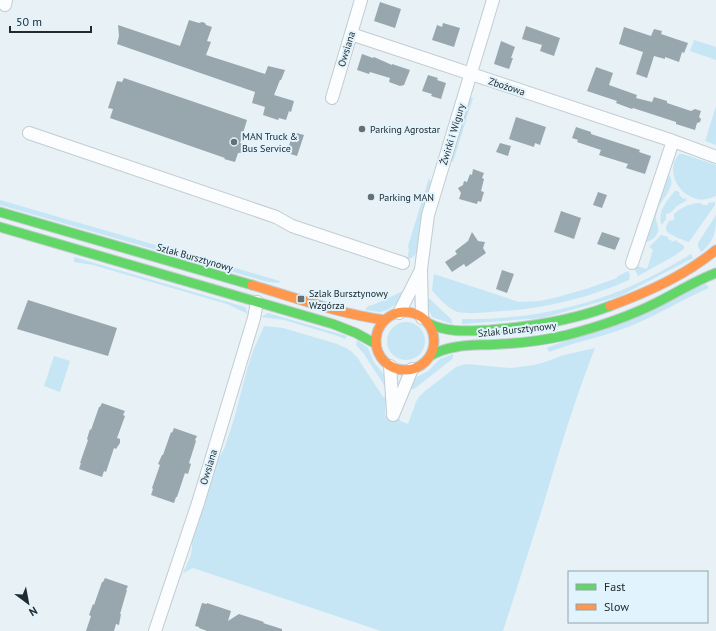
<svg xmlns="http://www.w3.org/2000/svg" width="716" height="631" font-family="'PT Sans',sans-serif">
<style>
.green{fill:#c6e6f5}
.building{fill:#98a7ad}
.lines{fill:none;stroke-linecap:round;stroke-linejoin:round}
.street-casing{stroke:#c3ccd0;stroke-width:14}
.fast-casing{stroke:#c3ccd0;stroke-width:11}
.slow-casing{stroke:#c3ccd0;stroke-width:11}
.street{stroke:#fbfdfe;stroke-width:12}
.fast{stroke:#63d668;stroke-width:9}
.slow{stroke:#ff974d;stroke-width:9}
.poi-dot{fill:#667074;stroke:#e1f3fc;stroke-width:1.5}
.labels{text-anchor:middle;stroke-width:4;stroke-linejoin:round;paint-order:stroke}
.street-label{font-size:10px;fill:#212a2e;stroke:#e1f3fc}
.poi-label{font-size:10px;fill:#212a2e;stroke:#e1f3fc;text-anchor:start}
</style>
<rect width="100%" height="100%" fill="#e7f1f6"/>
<path class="green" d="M694 40 716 47V60L690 51Z
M470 97 473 98 453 162 450 161Z
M716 106V145L705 141Z
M679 154H683L716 165V196C709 199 702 201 694 198 676 192 666 169 679 154Z
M667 173C678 182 666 195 660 204 658 208 657 212 656 216 655 222 660 227 658 232 656 237 651 241 646 242L645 241Z
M429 178 431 182 424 208 418 250C416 255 412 259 407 259L409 250 408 246Z
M675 191H677L680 193 679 195 684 199 685 198 687 200 677 206 670 213 666 214V219L662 225C656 214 667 200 675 191Z
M0 200 280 281 279 283 268 282 0 205Z
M714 202 715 203V205L689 242C685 241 667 234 666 230 665 227 668 223 669 221L674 220V214C682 207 690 203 701 203L702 205H708V203Z
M716 215C716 231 715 241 701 252L698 246V243Z
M661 235 668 237V239L674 242 675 240 684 246V249L674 256 638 276 634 268 637 266 647 269 653 250 649 247Z
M691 254 693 258 620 296 543 318 462 324V319C519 320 576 310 629 287 650 278 671 266 691 254Z
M74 257 245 307 248 314 227 304 93 265 74 262Z
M628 271 630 275 629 280C584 300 537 310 489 312 479 313 467 314 458 312 450 310 437 297 432 290L434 274 519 302 539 301 554 298 586 289 617 278 618 276Z
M706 284 709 288C681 300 656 316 628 327 602 337 575 342 549 352L547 348Z
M401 292 404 293 399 301 395 305 387 310 380 312 365 310 368 306 373 305Z
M426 298 430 299 449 317 452 320V324L432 317 427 307Z
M268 313 347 336 345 339 338 336 284 320 261 317Z
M387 341a19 19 0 1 1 38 0a19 19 0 1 1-38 0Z
M264 326 283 328 337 344 346 348 352 352 357 357 383 397H386L385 416 400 419V421L408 424 416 402 419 397 424 392 456 367 466 364 511 368 534 365 545 362 564 355 595 348C574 401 558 455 542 509 529 550 516 591 503 631H381L193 568 183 573 191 555 192 548V536L201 504 219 458 224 449 234 419 248 366 253 351Z
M357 340 368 348 374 362 385 376 387 386 384 385 364 354 356 345Z
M453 354V358L451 360 414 389H409L412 382 415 378 428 371 440 359Z
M54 356 70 361 60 392 44 386Z"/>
<path class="building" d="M380 2 401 9 395 28 374 21Z
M189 20 199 23 202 22 205 23 206 25 212 27 207 41 211 42 206 55 265 74 268 66 285 70 281 80H280L274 95 294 101 291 112 289 111 286 120 279 118 278 120 263 115 265 107 252 103 255 92 117 44 119 36 118 25 180 46Z
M443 23 460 28 454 47 432 40 437 25 442 27Z
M526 26 560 38 554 56 540 51 542 45 522 39Z
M624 27 651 36 654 29 662 31 661 34 688 43 684 53 682 52 679 62 665 57V59L654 56 647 78 636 74 643 52 619 44Z
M501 41 515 47 511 58H513L509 69 494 64Z
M362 54 373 58 374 57 392 65V64L410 70 404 85 400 86 389 82 390 78 370 72 369 74 357 70Z
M596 67 613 73 609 85 637 95 636 98 652 102 654 97 667 101V103L691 111 695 109 701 111 699 117 701 119 700 122 697 123 695 130 676 124V122L633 108 632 109 616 103 617 101 587 91Z
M428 75 438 78 437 80 446 83 441 99 431 96 432 94 422 91Z
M124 78 247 120 240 143 256 151 238 153 235 162 224 159 225 158 110 118 113 109 108 108 117 81 122 82Z
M516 117 546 127 540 145 535 143 534 147 509 139Z
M576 127 591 132V134L640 150 639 152 651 156 645 174 626 168 628 164 599 155 601 150 577 142 578 140 572 138Z
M293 132 304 135 297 156 287 153Z
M500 143 511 146 508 156 496 152Z
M473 169 484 173 482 178 484 179 481 191 484 192 481 202 478 201 477 204 459 199 461 193 458 188 463 185 464 181 467 182 470 174 472 175Z
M598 192 607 195 602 208 593 205Z
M561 211 581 218 574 239 554 232Z
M472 232 478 241 485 242 483 248 486 253 466 267 464 264 452 272 445 262 457 254 455 251 468 241Z
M602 232 620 238 615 250 597 244Z
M502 270 514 274 507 293 496 289Z
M28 300 117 328 108 356 17 329Z
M102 403 125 411 123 415 125 416 117 438 120 439V443L116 449 114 448 106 472 104 471 102 477 79 469 81 463H80L88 440 87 439 90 429 91 430 99 407H100Z
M174 428 197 436 195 440 196 441 189 463 191 464 188 474 185 473 177 497H176L174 503 151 495 153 489 152 488 160 465 158 464 162 455H163L171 432 172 433Z
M105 578 128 586 126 590H127L120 614H121L119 625 116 624 114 631H86L91 616 89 615 93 604 94 605 102 582H103Z
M202 603 207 604V603L231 611 228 621 239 614 264 622 263 623 282 629V631H207L199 628V627L195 626Z"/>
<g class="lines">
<defs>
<path id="street" d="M5 5 6 0
M351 34 673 141 716 157
M332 98 361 0
M29 133 276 217 292 226 403 263
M632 263 673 141
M399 313 421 270
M422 318 421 269 428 215 493 0
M390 366 393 411
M393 415 412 369
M155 631 198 503 254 318 257 302"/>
<path id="fast" d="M0 212 252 285
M0 227 333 324 356 333 376 344
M428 323C447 333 468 331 489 330 530 327 571 321 610 306
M430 356C451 343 477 346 501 344 523 343 546 340 567 335 598 327 628 317 656 303 676 293 695 281 716 273"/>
<path id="slow" d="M252 285C296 298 340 314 385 320
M610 306C646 293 686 275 716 250
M376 341a29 29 0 1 1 58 0a29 29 0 1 1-58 0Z"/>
</defs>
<use href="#street" class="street-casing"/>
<use href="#fast" class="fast-casing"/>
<use href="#slow" class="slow-casing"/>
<use href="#street" class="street"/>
<use href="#fast" class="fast"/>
<use href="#slow" class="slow"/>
</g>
<g class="poi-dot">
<circle cx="362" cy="129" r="4"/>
<circle cx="234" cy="142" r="4"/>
<circle cx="371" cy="197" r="4"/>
<rect x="297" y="295" width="8" height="8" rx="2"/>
</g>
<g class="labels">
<g class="street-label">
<text transform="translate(346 49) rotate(-73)" y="4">Owsiana</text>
<text transform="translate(507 86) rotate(18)" y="4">Zbożowa</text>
<text transform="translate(452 134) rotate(-73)" y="4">Żwirki i Wigury</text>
<text transform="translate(195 257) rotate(16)" y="4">Szlak Bursztynowy</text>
<text transform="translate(517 329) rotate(-6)" y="4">Szlak Bursztynowy</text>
<text transform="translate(208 467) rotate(-73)" y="4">Owsiana</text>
</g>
<g class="poi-label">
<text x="370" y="133">Parking Agrostar</text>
<text x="242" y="140">MAN Truck &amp;<tspan x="242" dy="12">Bus Service</tspan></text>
<text x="379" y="201">Parking MAN</text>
<text x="309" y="297">Szlak Bursztynowy<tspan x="309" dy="12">Wzgórza</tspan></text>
</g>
</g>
<rect x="568" y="571" width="140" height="52" fill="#e1f3fc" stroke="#94a3aa"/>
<rect x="576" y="584" width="20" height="6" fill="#63d668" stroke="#94a3aa"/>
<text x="604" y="591" font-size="12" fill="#212a2e">Fast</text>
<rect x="576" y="604" width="20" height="6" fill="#ff974d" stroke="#94a3aa"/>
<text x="604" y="611" font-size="12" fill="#212a2e">Slow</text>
<g transform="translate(28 603) rotate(148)" stroke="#e1f3fc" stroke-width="3" paint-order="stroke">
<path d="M0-3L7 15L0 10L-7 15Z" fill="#212a2e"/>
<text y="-6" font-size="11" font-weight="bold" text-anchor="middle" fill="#212a2e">N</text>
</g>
<path d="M10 26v6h81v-6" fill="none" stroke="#212a2e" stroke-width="2"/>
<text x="16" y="26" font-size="12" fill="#212a2e" stroke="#e1f3fc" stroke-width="3" paint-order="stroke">50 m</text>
</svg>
